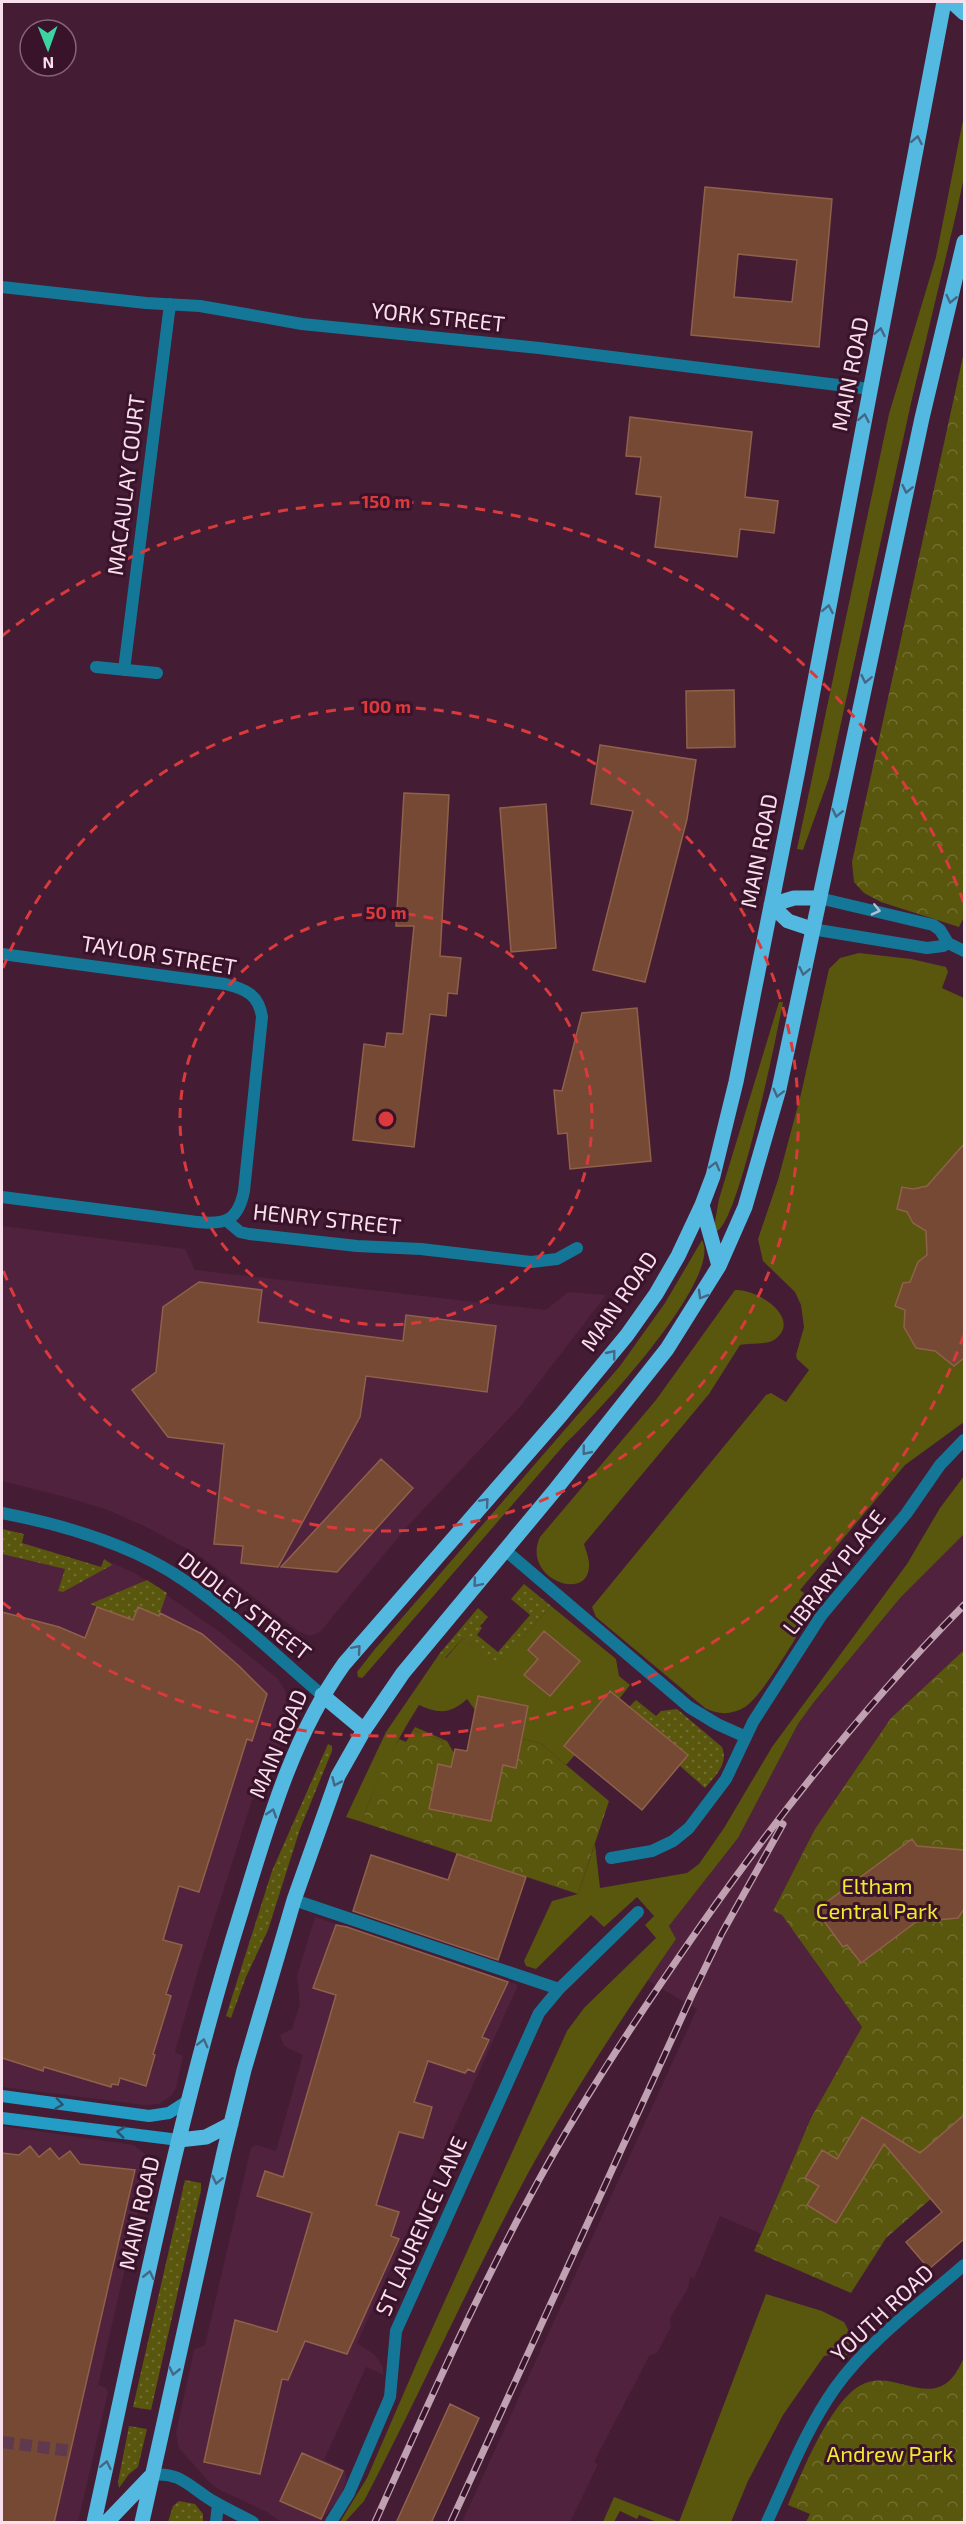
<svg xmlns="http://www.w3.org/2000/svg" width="966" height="2524" font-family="'Exo 2',sans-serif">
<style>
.built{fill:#51223d}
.grass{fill:#59560e}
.forest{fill:url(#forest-crowns)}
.garden{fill:url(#garden-dots)}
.building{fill:#754933;stroke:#8f614b;stroke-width:1.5;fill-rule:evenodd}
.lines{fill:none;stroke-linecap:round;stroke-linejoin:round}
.street-tunnel{stroke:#5f3a4f;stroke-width:12;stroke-dasharray:12 6;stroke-linecap:butt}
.lane{stroke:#157797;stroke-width:12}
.street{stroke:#157797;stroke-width:12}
.secondary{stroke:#239dc6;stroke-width:12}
.primary{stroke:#53b9e0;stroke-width:15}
.rail-casing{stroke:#bfa1b1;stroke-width:7}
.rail{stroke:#39132a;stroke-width:4.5;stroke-dasharray:14;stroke-linecap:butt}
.oneway{stroke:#466685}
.oneway2{stroke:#b5bfd2}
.oneway3{stroke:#2f5170}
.ring{fill:none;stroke:#da3a3c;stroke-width:3;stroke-dasharray:10 8}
.labels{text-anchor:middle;stroke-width:6;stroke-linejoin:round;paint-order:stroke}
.street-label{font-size:22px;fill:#f9deeb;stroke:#39132a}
.park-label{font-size:22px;fill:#f1e82f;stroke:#39132a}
.centre{fill:#da3a3c;stroke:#39132a;stroke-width:3}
.ring-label{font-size:18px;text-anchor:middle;font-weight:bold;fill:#da3a3c;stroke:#39132a;stroke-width:6;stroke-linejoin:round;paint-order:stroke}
</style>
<defs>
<pattern id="forest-crowns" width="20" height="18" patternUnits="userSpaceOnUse" patternTransform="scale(1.5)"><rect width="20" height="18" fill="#59560e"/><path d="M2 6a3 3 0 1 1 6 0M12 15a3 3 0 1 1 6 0" fill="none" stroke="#726e31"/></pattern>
<pattern id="garden-dots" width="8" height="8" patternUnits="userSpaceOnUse" patternTransform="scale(1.5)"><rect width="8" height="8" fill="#59560e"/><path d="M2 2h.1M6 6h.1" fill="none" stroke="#726e31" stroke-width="1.8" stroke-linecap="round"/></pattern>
</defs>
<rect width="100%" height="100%" fill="#441d34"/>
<path class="built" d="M2 1226 185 1249 195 1270 546 1310 568 1292 606 1295 520 1407 405 1529 320 1632 310 1636 298 1631 200 1556 148 1528 108 1510 69 1498 2 1481Z
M2 1529 24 1534 22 1543 101 1567 104 1559 138 1575 221 1633 278 1679 285 1690 288 1711 280 1747 278 1752 267 1753 199 1967 175 2052 183 2056 176 2088 172 2095 159 2104 145 2105 2 2087Z
M964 1534V1650L891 1718 815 1829 773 1911 782 1915 862 2027 811 2118 761 2234 720 2216 694 2279 690 2277 688 2288 670 2318 671 2327 657 2353 649 2356 594 2462 598 2464 570 2522H462L697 2009 647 1980 676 1939 669 1926 738 1838 798 1724 814 1702 901 1597Z
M315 1917 518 1985 357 2343 375 2355 382 2366 384 2375 366 2367 324 2460 345 2470 346 2482 340 2497 320 2522H281L267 2512 222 2491 211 2484 179 2448 176 2433 194 2350 205 2345 251 2148 256 2145 276 2151 303 2055 284 2046 280 2035 292 2029 300 2004 297 1976Z
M2 2126 134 2145 147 2156 153 2173 151 2198 141 2199 98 2385 106 2388 108 2392 78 2522H2Z"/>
<path class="grass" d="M964 115V177L957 210 911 403 829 778 803 850 797 849 889 414 936 257Z
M859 953 911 959 946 967 948 972 942 988 964 998V1422L905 1465 800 1590 817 1603C803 1625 764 1695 745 1707 732 1715 718 1715 705 1708L596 1617 592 1607 766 1395 771 1393 786 1402 809 1370 797 1359 796 1355 804 1327 801 1305 795 1292 763 1261 758 1239 778 1180 801 1094 829 969 840 958Z
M779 1002H783C777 1034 739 1221 717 1231L714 1227 719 1199Z
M702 1240C724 1278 594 1417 565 1444L365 1675 362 1678 358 1677 357 1672 375 1649 620 1366 665 1303Z
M735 1290C757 1288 804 1319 774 1340 766 1345 750 1343 740 1345L709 1394 584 1544C586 1551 590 1560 589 1567 587 1603 521 1578 540 1537L656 1400Z
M964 1476V1534L901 1597 814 1702 798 1724 738 1838 669 1926 676 1939C623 2016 571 2095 526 2177 469 2283 420 2394 364 2501L345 2522H340L367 2478 422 2351 567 2031 584 2008 656 1938 645 1925 654 1916 637 1897 604 1927 591 1915 536 1969 526 1966 524 1961 552 1901 578 1894 595 1844 600 1888 687 1873 699 1864 724 1828 772 1747 907 1564 940 1508Z
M551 1606 616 1659 619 1676 630 1685 619 1699 609 1691 565 1746 575 1755 566 1765 540 1743 522 1739 528 1706 478 1696 475 1710 467 1699C451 1714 438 1714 419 1705 395 1743 376 1780 362 1822L346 1817 386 1732 440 1653 446 1658 463 1638 496 1666Z
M415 1727 447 1741 454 1753 451 1767 438 1764 443 1741 413 1730Z
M766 2294 822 2311 844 2322 851 2335 847 2355 842 2360 831 2355 824 2356 783 2415 748 2481 731 2522H657L639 2515 637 2519 620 2511 614 2522H603L614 2497 679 2522Z"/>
<path class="forest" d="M964 352V917L959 927 881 902 864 893 854 882 852 862Z
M964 1650V2170L886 2238 851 2293 754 2251 811 2118 862 2027 782 1915 773 1911 815 1829 891 1718Z
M413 1730 443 1741 430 1809 491 1820 503 1765 516 1767 522 1739 540 1743 609 1801 578 1894 362 1822C372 1793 383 1765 399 1739L406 1742Z
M964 2357V2522H806L810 2514 788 2505C802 2472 830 2402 861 2385 897 2365 939 2421 964 2357Z"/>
<path class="garden" d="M2 1529 24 1534 22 1543 101 1567 104 1559 112 1565 63 1592 58 1591 65 1569 2 1554Z
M147 1580 167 1593 159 1616 133 1620 90 1604Z
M524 1584 551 1606 496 1667 463 1638 445 1658 440 1653 478 1608 488 1617 480 1626 482 1628 477 1635 498 1652 530 1615 511 1599Z
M636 1700 656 1716 661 1711 677 1709 722 1747C729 1764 715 1776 705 1788L679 1765 629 1707Z
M328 1744 332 1746V1751L300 1829 268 1930 246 1977 231 2018 226 2016 272 1871Z
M185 2180 201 2183V2190L151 2410 133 2407Z
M129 2426 147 2429 138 2467 129 2474 119 2488 118 2482Z
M179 2501 195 2504 203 2514V2522H168L173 2506Z"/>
<path class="building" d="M705 187 832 199 819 347 691 335ZM738 254 797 260 792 302 734 297Z
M630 417 752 432 745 497 778 501 774 533 740 529 737 557 655 547 661 497 636 494 641 457 626 456Z
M734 690 735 747 687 748 686 691Z
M600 745 696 760 687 819 645 982 593 970 633 811 591 804Z
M404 793 449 795 440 956 461 958 457 994 448 993 446 1016 430 1014 414 1147 353 1140 364 1044 385 1047 387 1033 403 1034 414 926H396Z
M546 804 556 948 511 952 500 808Z
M637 1008 651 1161 570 1169 567 1133 558 1134 554 1090 562 1091 582 1013Z
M964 1144V1358L954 1366 935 1351 916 1348 904 1327 905 1310 895 1306 903 1283 910 1282 918 1262 927 1255 926 1231 913 1223 907 1212 897 1209 902 1187 913 1189 927 1186Z
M199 1282 262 1290 258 1322 403 1341 406 1315 496 1326 487 1392 366 1376 360 1417 278 1567 241 1563 243 1546 214 1544 224 1444 168 1437 132 1390 156 1372 163 1307Z
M381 1459 413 1488 337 1572 281 1567Z
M97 1607 133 1620 138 1607 159 1616 160 1613 202 1634 239 1666 267 1694 252 1741 247 1739 199 1892 179 1886 163 1940 182 1945 166 1994 171 1996 153 2054 155 2055 146 2086 120 2078 118 2085 112 2084 111 2087 44 2067 43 2071 2 2058V1612L59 1627 85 1638Z
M544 1631 580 1661 550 1696 524 1675 538 1659 528 1650Z
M610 1691 688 1755 642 1810 564 1746Z
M478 1696 528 1706 516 1768 503 1765 491 1821 429 1809 438 1764 451 1767 455 1749 467 1751Z
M912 1839 917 1846 964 1850V1909L958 1918 916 1922 861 1963 847 1945 843 1947 816 1910Z
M457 1854 526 1877 498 1960 353 1911 371 1855 448 1880Z
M336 1925 347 1927 508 1982 482 2037 489 2040 474 2072 468 2069 465 2073 428 2061 414 2102 432 2107 423 2138 399 2132 376 2205 399 2212 391 2236 399 2239 347 2354 305 2341 288 2380 282 2379 260 2474 204 2462 235 2320 277 2332 312 2213 257 2196 265 2171 283 2177 305 2101 336 1995 313 1988Z
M964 2115V2239L929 2269 906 2242 942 2212 884 2144 836 2223 807 2205 819 2186 805 2178 822 2150 837 2159 862 2117 920 2153Z
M30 2146 39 2157 50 2148 59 2159 70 2151 80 2164 135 2170 54 2523H2V2153L19 2155Z
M450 2404 479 2418 431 2523H396Z
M302 2453 343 2471 321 2519 280 2501Z"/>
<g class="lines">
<path class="street-tunnel" d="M2 2442 71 2451"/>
<path class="lane" d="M819 898 933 925 940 930 948 943 964 951
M812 929 927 948 943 946 948 943
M505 1550 689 1707 717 1724 746 1737
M611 1858 652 1851 673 1841 689 1828 726 1779 753 1722 821 1616 906 1514 940 1465 964 1440
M294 1900 559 1989
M152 2475C179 2471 190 2487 211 2500 225 2508 239 2515 253 2522
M216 2522 218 2504
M331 2522 349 2493 390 2397 396 2331 539 2013 559 1989 638 1912"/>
<path class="street" d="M2 287 146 303 200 306 302 324 539 348 870 389
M96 667 157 673
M124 670 170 304
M2 954 225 984C246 989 259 995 262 1017L244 1191C238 1221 225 1225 197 1222L2 1197
M227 1221 240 1232 249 1234 357 1246 421 1249 531 1262 557 1259 577 1248
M2 1513C64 1525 132 1544 185 1581 234 1614 277 1657 322 1695
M767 2522C788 2477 806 2429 835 2388 869 2340 921 2303 964 2265"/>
<path class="secondary" d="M2 2096 149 2116 169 2113 189 2100
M2 2118 179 2140"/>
<path class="primary" d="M952 2 964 13
M771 905 788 921 812 929
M771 905 794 898H819
M702 1205 719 1266
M322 1695 364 1730
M179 2140 206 2137 231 2124
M94 2522C139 2317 179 2110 242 1909 268 1824 292 1737 344 1664L561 1415 627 1335 656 1294 678 1256 702 1205 713 1176 736 1082 798 770 944 2
M107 2522 150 2477
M142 2522 224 2152 244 2070 294 1900 338 1776 364 1730 403 1673 555 1490 667 1349 719 1266 745 1207 779 1089 922 418 964 242"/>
<defs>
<path id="rail" d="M375 2522C430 2400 484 2277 550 2160 595 2080 646 2004 699 1928 779 1814 866 1704 964 1605
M451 2522 691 1997 722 1933 783 1824"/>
</defs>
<use href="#rail" class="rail-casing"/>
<use href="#rail" class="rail"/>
</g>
<defs><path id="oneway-chevron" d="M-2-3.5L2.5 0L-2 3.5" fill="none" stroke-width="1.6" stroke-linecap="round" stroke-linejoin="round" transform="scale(1.5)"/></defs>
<g class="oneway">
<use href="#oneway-chevron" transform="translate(917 140) rotate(-79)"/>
<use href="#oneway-chevron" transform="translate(951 299) rotate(103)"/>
<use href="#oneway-chevron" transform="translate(880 332) rotate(-79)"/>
<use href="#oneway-chevron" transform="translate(864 418) rotate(-79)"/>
<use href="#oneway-chevron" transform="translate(907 489) rotate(102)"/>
<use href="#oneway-chevron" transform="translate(828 609) rotate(-79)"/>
<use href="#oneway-chevron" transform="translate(866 679) rotate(102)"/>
<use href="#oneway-chevron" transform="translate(837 813) rotate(102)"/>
<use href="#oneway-chevron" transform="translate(804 971) rotate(102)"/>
<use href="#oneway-chevron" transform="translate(778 1093) rotate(104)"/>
<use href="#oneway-chevron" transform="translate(715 1166) rotate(-74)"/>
<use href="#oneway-chevron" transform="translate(702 1295) rotate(120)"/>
<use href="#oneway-chevron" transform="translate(612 1354) rotate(-51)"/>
<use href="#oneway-chevron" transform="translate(586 1451) rotate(129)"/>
<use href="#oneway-chevron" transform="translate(485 1502) rotate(-49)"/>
<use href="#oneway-chevron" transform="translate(477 1583) rotate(130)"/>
<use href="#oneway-chevron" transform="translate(357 1649) rotate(-49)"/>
<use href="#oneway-chevron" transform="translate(336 1782) rotate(114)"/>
<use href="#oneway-chevron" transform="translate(272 1813) rotate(-72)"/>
<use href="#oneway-chevron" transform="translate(203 2043) rotate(-76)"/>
<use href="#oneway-chevron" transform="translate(217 2180) rotate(102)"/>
<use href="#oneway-chevron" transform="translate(149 2275) rotate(-77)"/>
<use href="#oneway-chevron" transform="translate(174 2371) rotate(103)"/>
<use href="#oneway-chevron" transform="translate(106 2465) rotate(-78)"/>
</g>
<use class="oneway2" href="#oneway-chevron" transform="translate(876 910) rotate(13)"/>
<g class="oneway3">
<use href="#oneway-chevron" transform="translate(59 2104) rotate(8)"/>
<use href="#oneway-chevron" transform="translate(121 2132) rotate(-173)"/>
</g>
<g class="ring">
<circle cx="386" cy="1119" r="206"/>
<path d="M3 968A412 412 0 1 1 3 1270"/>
<path d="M964 1335A617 617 0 0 1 2 1602M2 636A617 617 0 0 1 964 903"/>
</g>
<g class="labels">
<g class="street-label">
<text transform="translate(438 317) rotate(6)" y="8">YORK STREET</text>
<text transform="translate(850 374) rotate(-79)" y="8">MAIN ROAD</text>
<text transform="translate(126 485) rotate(-83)" y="8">MACAULAY COURT</text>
<text transform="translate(759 851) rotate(-79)" y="8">MAIN ROAD</text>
<text transform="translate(159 955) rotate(9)" y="8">TAYLOR STREET</text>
<text transform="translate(327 1219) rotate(6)" y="8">HENRY STREET</text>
<text transform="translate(619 1301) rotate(-55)" y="8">MAIN ROAD</text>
<text transform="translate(834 1572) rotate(-52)" y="8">LIBRARY PLACE</text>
<text transform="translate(245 1606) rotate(38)" y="8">DUDLEY STREET</text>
<text transform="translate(278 1744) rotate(-67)" y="8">MAIN ROAD</text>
<text transform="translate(139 2213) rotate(-77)" y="8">MAIN ROAD</text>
<text transform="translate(421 2226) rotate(-66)" y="8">ST LAURENCE LANE</text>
<text transform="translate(882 2313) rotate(-43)" y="8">YOUTH ROAD</text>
</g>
<g class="park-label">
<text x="877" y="1894">Eltham<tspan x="877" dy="25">Central Park</tspan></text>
<text x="890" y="2462">Andrew Park</text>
</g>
</g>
<circle cx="386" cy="1119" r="9" class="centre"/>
<g class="ring-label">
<text x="386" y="508">150 m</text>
<text x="386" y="713">100 m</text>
<text x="386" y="919">50 m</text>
</g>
<rect width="966" height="2524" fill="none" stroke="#f9deeb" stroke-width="6"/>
<g transform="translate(48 48) rotate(179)"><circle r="28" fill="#39132a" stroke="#866477" stroke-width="1.5"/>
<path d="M0-4.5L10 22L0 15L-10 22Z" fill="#3dd4a3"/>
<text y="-9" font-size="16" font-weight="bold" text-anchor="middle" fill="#f9deeb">N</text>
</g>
</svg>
